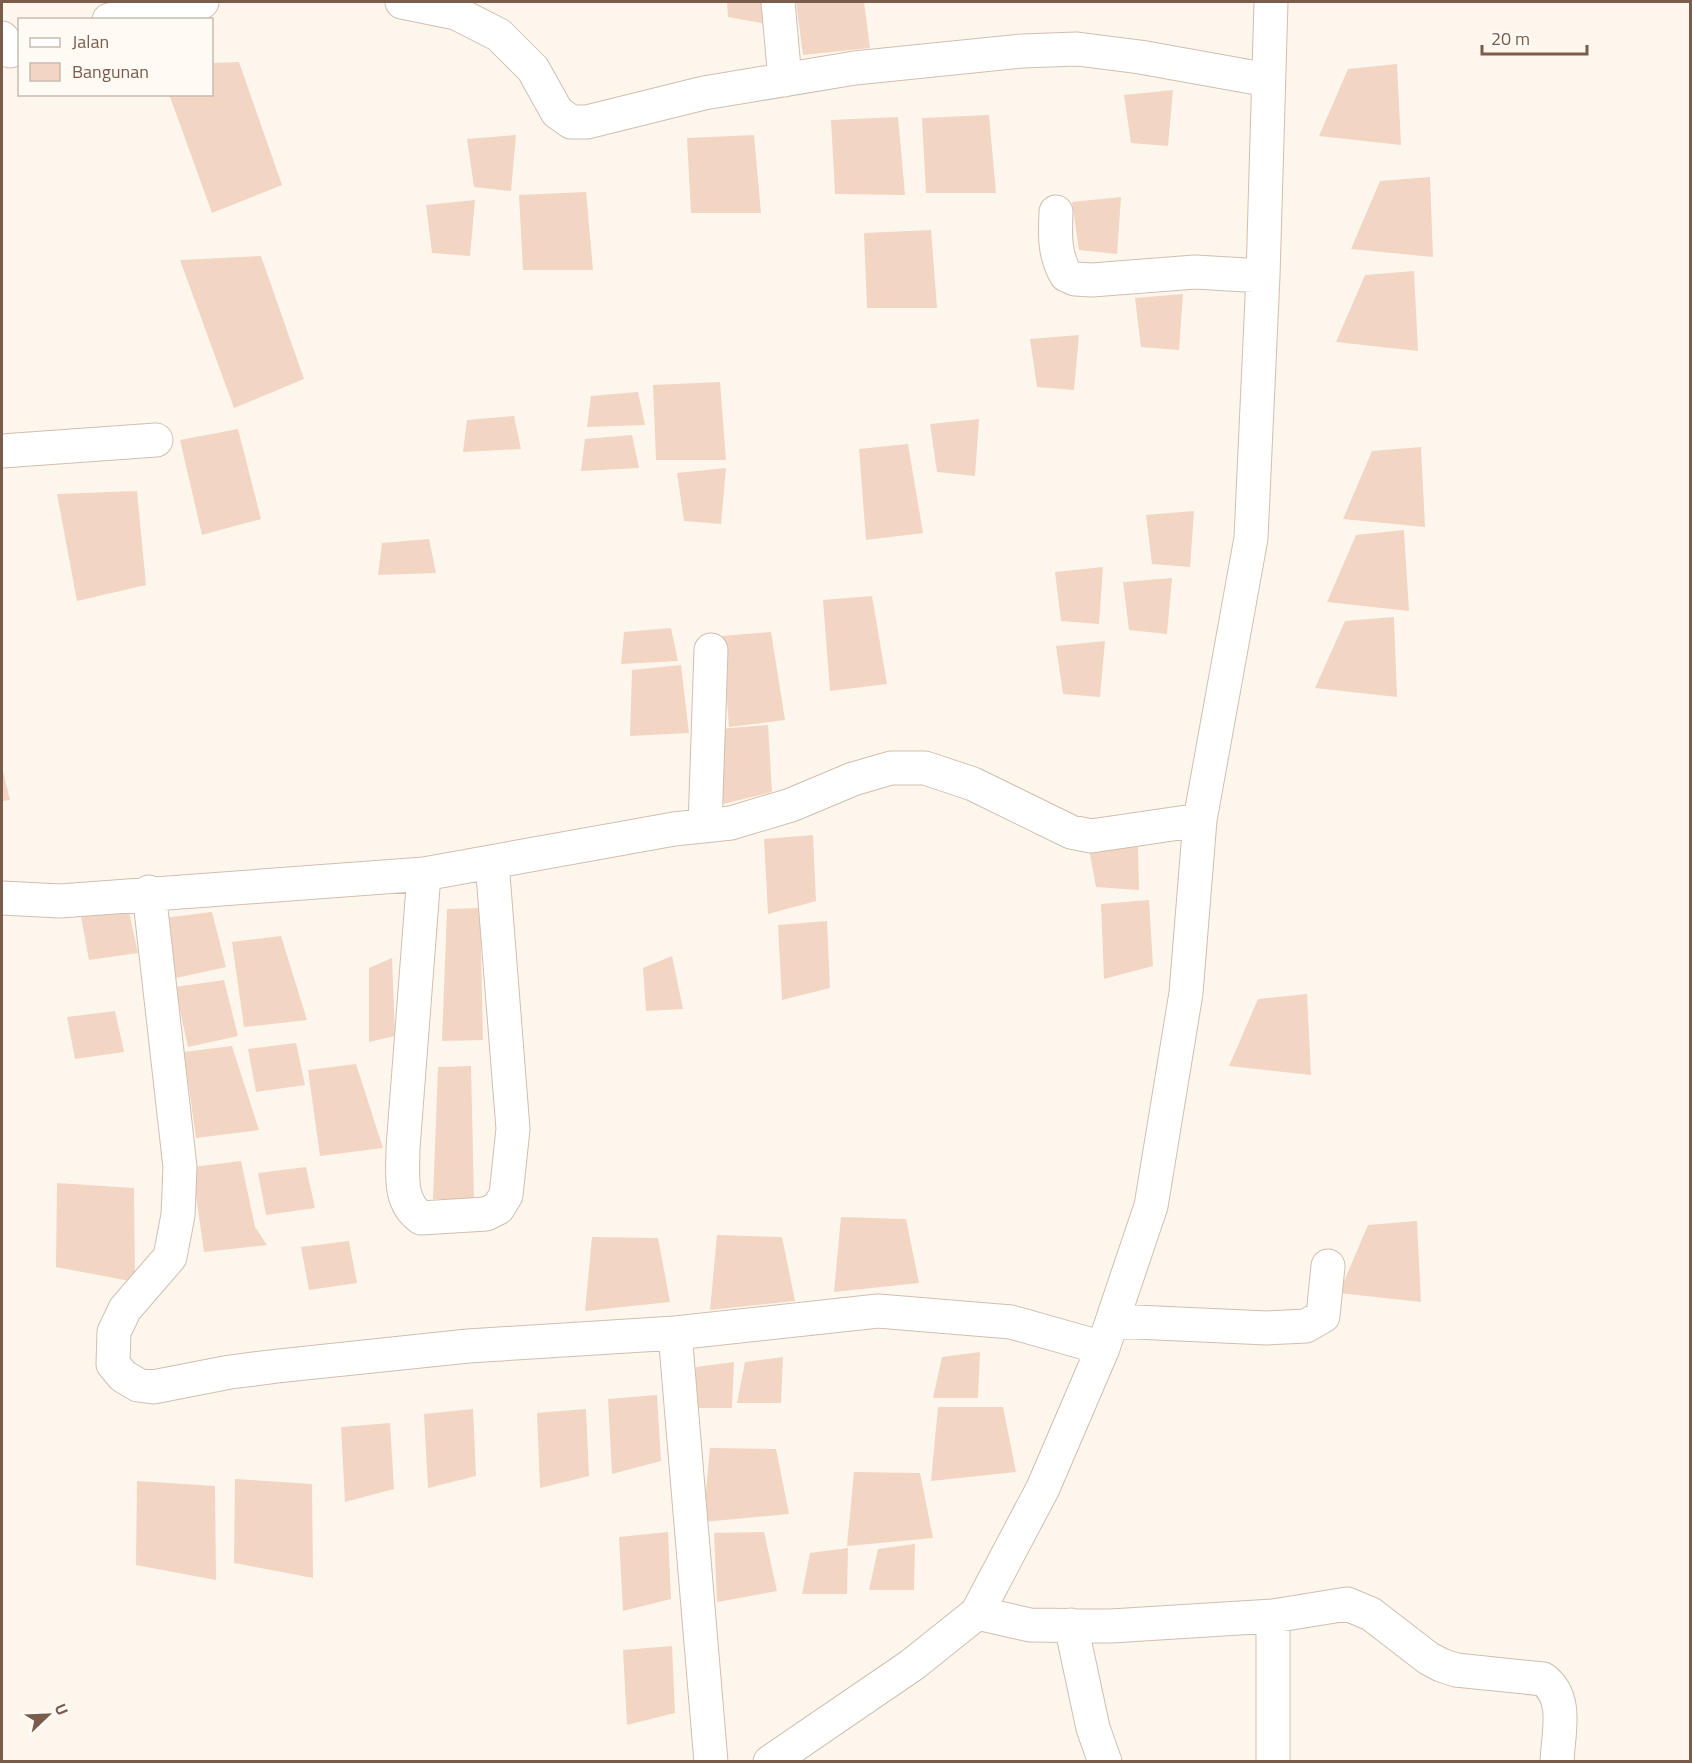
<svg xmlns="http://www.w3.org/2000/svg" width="1692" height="1763" font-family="'Titillium Web',sans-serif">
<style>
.building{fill:#f3d5c3}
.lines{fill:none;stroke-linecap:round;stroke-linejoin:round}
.minor-casing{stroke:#d1beb0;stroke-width:35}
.minor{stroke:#fff;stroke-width:33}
</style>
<rect width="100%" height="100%" fill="#fdf6ec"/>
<path class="building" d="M727 2H769L772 25 728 17Z
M796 2H864L870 48 803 55Z
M239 62 282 185 212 213 169 94H212V63Z
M1397 64 1401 145 1319 136 1348 69Z
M1173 90 1168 146 1131 143 1124 95Z
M989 115 996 193H926L922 118Z
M898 117 905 195 835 194 831 120Z
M516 135 511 191 474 187 467 139Z
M754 135 761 213H691L687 138Z
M1430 177 1433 257 1351 249 1380 181Z
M586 192 593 270H523L519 195Z
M1121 197 1117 254 1079 250 1072 202Z
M475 200 470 256 432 253 426 205Z
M931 230 937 308H867L864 233Z
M261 256 304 379 234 408 180 260Z
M1414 271 1418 351 1336 342 1365 275Z
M1183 294 1179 350 1141 347 1135 298Z
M1079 335 1074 390 1037 387 1030 339Z
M720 382 726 460H656L653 385Z
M638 392 645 425 587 427 591 396Z
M514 416 521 449 463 452 467 420Z
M979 419 975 476 937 472 930 424Z
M238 429 261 519 202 535 180 440Z
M632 435 639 468 581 471 585 439Z
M908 444 923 533 866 540 859 449Z
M1421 447 1425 527 1343 519 1372 451Z
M726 468 721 524 684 521 677 473Z
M137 491 146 585 77 601 57 494Z
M1194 511 1190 567 1152 564 1146 515Z
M1404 530 1409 611 1327 602 1356 535Z
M429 539 436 573 378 575 382 543Z
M1103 567 1099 624 1061 621 1055 572Z
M1172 578 1167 634 1129 630 1123 582Z
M872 596 887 684 830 691 823 600Z
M1394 617 1397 697 1315 688 1345 621Z
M671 628 678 661 621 664 624 632Z
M771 632 785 720 729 727 722 636Z
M1105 641 1100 697 1063 694 1056 646Z
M681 665 689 733 630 736 632 670Z
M768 725 772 792 723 804 719 729Z
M2 767 10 800 2 801Z
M813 835 816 901 768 914 764 839Z
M1138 845 1139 890 1096 887 1089 849Z
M1149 900 1153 966 1104 979 1101 904Z
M480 908 483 1040 442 1041 447 909Z
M129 912 138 953 89 960 81 917Z
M212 912 226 967 176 978 164 918Z
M827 921 830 988 782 1000 778 925Z
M281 936 307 1020 244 1027 232 942Z
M672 956 683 1009 646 1011 643 968Z
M392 958 395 1036 369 1042V968Z
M224 980 238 1036 188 1047 175 987Z
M1307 994 1311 1075 1229 1066 1258 999Z
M115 1011 124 1052 75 1059 67 1017Z
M296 1043 305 1085 256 1092 248 1049Z
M232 1046 259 1130 196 1138 184 1052Z
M356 1064 383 1148 320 1156 308 1070Z
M471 1066 474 1199H433L438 1067Z
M241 1161 255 1227 267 1245 204 1252 192 1167Z
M306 1167 315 1208 266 1215 258 1173Z
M57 1183 134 1188 135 1282 56 1267Z
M841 1217 906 1219 919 1283 834 1292Z
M1417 1221 1421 1302 1339 1293 1368 1225Z
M717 1235 782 1237 795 1301 710 1310Z
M592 1237 658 1238 670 1302 585 1311Z
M349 1241 357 1283 309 1290 301 1247Z
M980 1352 978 1398H933L942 1357Z
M783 1357 781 1403H737L745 1362Z
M734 1362 732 1408H687L696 1367Z
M657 1395 661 1461 612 1474 608 1399Z
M938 1407H1003L1016 1472 931 1481Z
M473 1409 476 1476 428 1488 424 1414Z
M586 1409 589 1476 540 1488 537 1413Z
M390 1423 394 1489 345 1502 341 1427Z
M710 1448 776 1449 789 1514 703 1522Z
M854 1472 920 1473 933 1538 847 1546Z
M235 1479 312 1484 313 1578 234 1563Z
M137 1481 215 1486 216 1580 136 1565Z
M668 1532 671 1599 623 1611 619 1537Z
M764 1532 777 1591 717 1602 714 1533Z
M915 1544 914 1590H869L878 1549Z
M848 1548 847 1594H802L810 1553Z
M672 1646 675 1713 627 1725 623 1650Z"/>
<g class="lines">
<defs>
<path id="minor" d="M402 2 456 13 499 35 533 69 557 112 571 122H587L704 93 855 68 1022 51 1077 49 1140 57 1268 80
M778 2 785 80
M109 20 202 2
M2 38 10 51 20 48
M1056 212C1055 235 1054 254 1066 275L1075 279 1092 280 1195 272 1263 276
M2 451 156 440
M705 826 711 650
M424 874 403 1148C403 1175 398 1201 421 1218L486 1214 498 1208 506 1195 513 1129 492 862
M149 892 180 1167 178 1215 170 1257 125 1309 114 1332 113 1364 123 1376 138 1385 153 1387 230 1372 278 1366 468 1346 675 1333 878 1311 1011 1322 1103 1348
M2 898 60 901 424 874 674 829 731 823 791 805 853 779 891 768H925L973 784 1071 832 1091 836 1200 820
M1113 1321 1267 1328 1306 1326 1323 1316 1328 1266
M675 1333 711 1762
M977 1613 1030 1625 1111 1626 1273 1616 1347 1604 1371 1614 1428 1658 1441 1665 1456 1670 1543 1679C1569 1698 1558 1733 1557 1762
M1071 1625 1093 1728 1105 1762
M770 1762 912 1665 977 1613 1043 1488 1103 1348 1151 1206 1186 993 1200 820 1251 538 1263 276 1271 2
M1273 1762V1616"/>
</defs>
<use href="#minor" class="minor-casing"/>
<use href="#minor" class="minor"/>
</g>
<rect width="1692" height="1763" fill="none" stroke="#7a5c4d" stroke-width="6"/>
<rect x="18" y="18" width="195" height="78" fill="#fffaf3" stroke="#cabbb1" stroke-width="1.5"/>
<rect x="30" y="38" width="30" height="9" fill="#ffffff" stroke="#cabbb1" stroke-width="1.5"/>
<text x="72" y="48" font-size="18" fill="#7a5c4d">Jalan</text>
<rect x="30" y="63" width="30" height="18" fill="#f3d5c3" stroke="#cabbb1" stroke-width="1.5"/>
<text x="72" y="78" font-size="18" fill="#7a5c4d">Bangunan</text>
<g transform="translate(48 1715) rotate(67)" stroke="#fffaf3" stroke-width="4.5" paint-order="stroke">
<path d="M0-4.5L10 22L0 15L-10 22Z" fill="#7a5c4d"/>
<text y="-9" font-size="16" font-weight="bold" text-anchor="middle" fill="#7a5c4d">U</text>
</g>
<path d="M1482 45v9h105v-9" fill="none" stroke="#7a5c4d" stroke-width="3"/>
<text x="1491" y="45" font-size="18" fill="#7a5c4d" stroke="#fffaf3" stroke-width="4.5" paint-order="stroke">20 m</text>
</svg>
